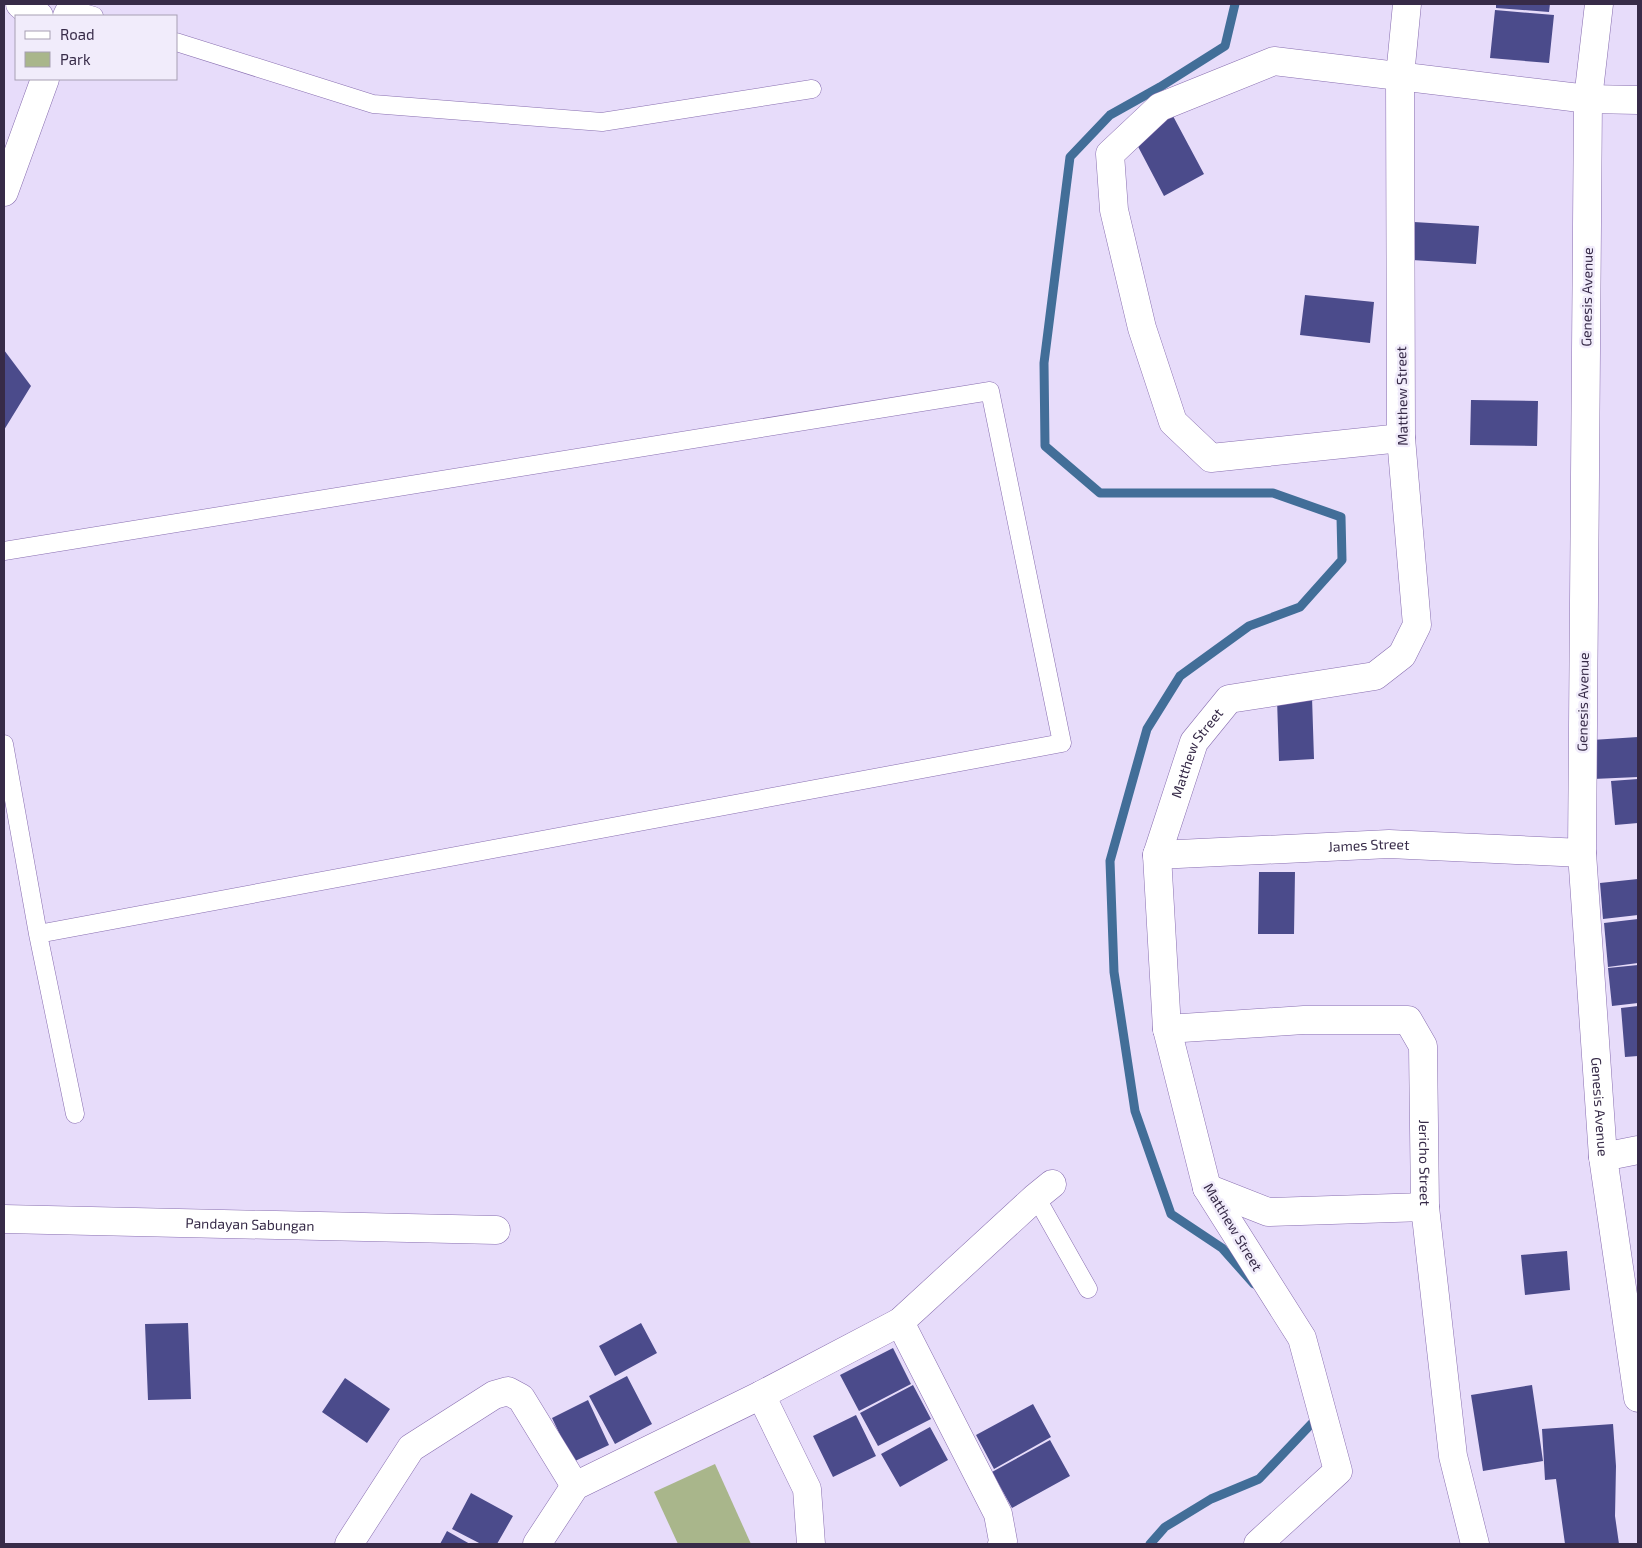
<svg xmlns="http://www.w3.org/2000/svg" width="1642" height="1548" font-family="'Exo 2',sans-serif">
<style>
.green{fill:#a9b68b}
.lines{fill:none;stroke-linecap:round;stroke-linejoin:round}
.stream{stroke:#426e98;stroke-width:9}
.building{fill:#4b4b8b}
.service-casing{stroke:#886eb0;stroke-width:19}
.minor-casing{stroke:#886eb0;stroke-width:29}
.service{stroke:#fff;stroke-width:18}
.minor{stroke:#fff;stroke-width:28}
.labels{text-anchor:middle;stroke-width:5;stroke-linejoin:round;paint-order:stroke}
.street-label{font-size:14px;fill:#372b48;stroke:#f1ecfb}
</style>
<rect width="100%" height="100%" fill="#e7dcfa"/>
<path class="green" d="M715 1464 751 1544H678L654 1492Z"/>
<g class="lines">
<path class="stream" d="M1235 4 1225 46 1160 87 1110 115 1070 157 1044 363 1045 446 1100 493H1273L1341 517 1342 560 1300 607 1249 626 1180 676 1147 729 1110 861 1114 972 1135 1111 1171 1214 1222 1248 1254 1284
M1150 1544 1165 1527 1211 1499 1259 1479 1316 1419 1315 1416"/>
</g>
<path class="building" d="M1496 4H1550L1549 12 1496 8Z
M1495 10 1554 15 1549 63 1490 58Z
M1173 116 1204 174 1164 196 1133 137Z
M1414 222 1479 226 1476 264 1412 260Z
M1305 295 1374 302 1370 343 1300 335Z
M4 350 31 386 4 430Z
M1471 400 1538 401 1537 446 1470 445Z
M1312 697 1314 759 1279 761 1277 699Z
M1638 737V777L1593 779 1592 740Z
M1638 779V823L1615 825 1611 781Z
M1259 872H1295L1294 934H1258Z
M1638 879V915L1603 919 1600 883Z
M1638 919V963L1608 967 1604 923Z
M1638 965V1003L1612 1006 1608 968Z
M1638 1006V1056L1625 1057 1621 1008Z
M1567 1251 1570 1290 1525 1295 1521 1255Z
M188 1323 191 1399 148 1400 145 1324Z
M641 1323 657 1353 615 1376 599 1346Z
M893 1348 911 1384 859 1411 840 1375Z
M627 1376 652 1424 615 1444 589 1396Z
M345 1378 390 1409 367 1443 322 1412Z
M913 1385 931 1419 878 1446 860 1413Z
M1532 1385 1543 1461 1483 1471 1471 1395Z
M588 1400 609 1445 573 1462 552 1418Z
M1033 1404 1051 1437 994 1469 976 1435Z
M856 1415 876 1456 833 1477 813 1436Z
M1613 1424 1616 1466 1615 1516 1619 1544H1565L1556 1479 1545 1480 1542 1429Z
M930 1427 948 1460 900 1487 881 1454Z
M1050 1440 1070 1476 1012 1508 992 1472Z
M471 1493 513 1516 497 1544H481L452 1529Z
M447 1531 470 1544H440Z"/>
<g class="lines">
<defs>
<path id="service" d="M66 4 70 9 94 16
M176 42 373 104 602 122 812 89
M4 551 990 391 1062 743 38 934 75 1114
M4 744 38 934
M1036 1197 1088 1289"/>
<g id="minor">
<path d="M20 4 29 12 39 16"/>
<path id="s1" d="M1599 4 1588 99 1582 853 1603 1157 1638 1398"/>
<path d="M67 16 73 4"/>
<path d="M4 192 45 79"/>
<path d="M1401 438 1211 458 1173 422 1142 328 1114 210 1110 154 1160 107 1274 61 1588 99 1638 100"/>
<path id="s2" d="M1157 855 1389 844 1582 853"/>
<path id="s3" d="M1167 1029 1304 1020H1408L1423 1046 1425 1207 1453 1456 1475 1544"/>
<path d="M1603 1157 1638 1150"/>
<path d="M1207 1188 1268 1212 1425 1207"/>
<path id="s4" d="M4 1219 496 1230"/>
<path d="M900 1322 998 1514 1003 1541 1002 1544"/>
<path d="M761 1395 807 1489 811 1544"/>
<path d="M349 1544 411 1448 494 1395 508 1391 521 1398 575 1486"/>
<path d="M537 1544 575 1486 761 1395 900 1322 1036 1197 1052 1184"/>
<path id="s5" d="M1258 1544 1338 1471 1302 1338 1207 1188 1167 1029 1157 855 1194 742 1229 699 1375 676 1402 655 1417 625 1401 438 1400 76 1407 4"/>
</g>
</defs>
<use href="#service" class="service-casing"/>
<use href="#minor" class="minor-casing"/>
<use href="#service" class="service"/>
<use href="#minor" class="minor"/>
</g>
<g class="labels">
<g class="street-label">
<text transform="translate(1587 297) rotate(-89)" y="5">Genesis Avenue</text>
<text transform="translate(1402 396) rotate(-91)" y="5">Matthew Street</text>
<text transform="translate(1583 702) rotate(-89)" y="5">Genesis Avenue</text>
<text dy="5" stroke="none"><textPath href="#s5" startOffset="872">Matthew Street</textPath></text>
<text dy="5" stroke="none"><textPath href="#s2" startOffset="212">James Street</textPath></text>
<text dy="5" stroke="none"><textPath href="#s1" startOffset="1104">Genesis Avenue</textPath></text>
<text dy="5" stroke="none"><textPath href="#s3" startOffset="388">Jericho Street</textPath></text>
<text dy="5" stroke="none"><textPath href="#s4" startOffset="246">Pandayan Sabungan</textPath></text>
<text transform="translate(1233 1227) rotate(59)" y="5">Matthew Street</text>
</g>
</g>
<rect width="1642" height="1548" fill="none" stroke="#372b48" stroke-width="10"/>
<rect x="15" y="15" width="162" height="65" fill="#f1ecfb" stroke="#a79fb3"/>
<rect x="25" y="31" width="25" height="8" fill="#ffffff" stroke="#a79fb3"/>
<text x="60" y="40" font-size="15" fill="#372b48">Road</text>
<rect x="25" y="52" width="25" height="15" fill="#a9b68b" stroke="#a79fb3"/>
<text x="60" y="65" font-size="15" fill="#372b48">Park</text>
</svg>
